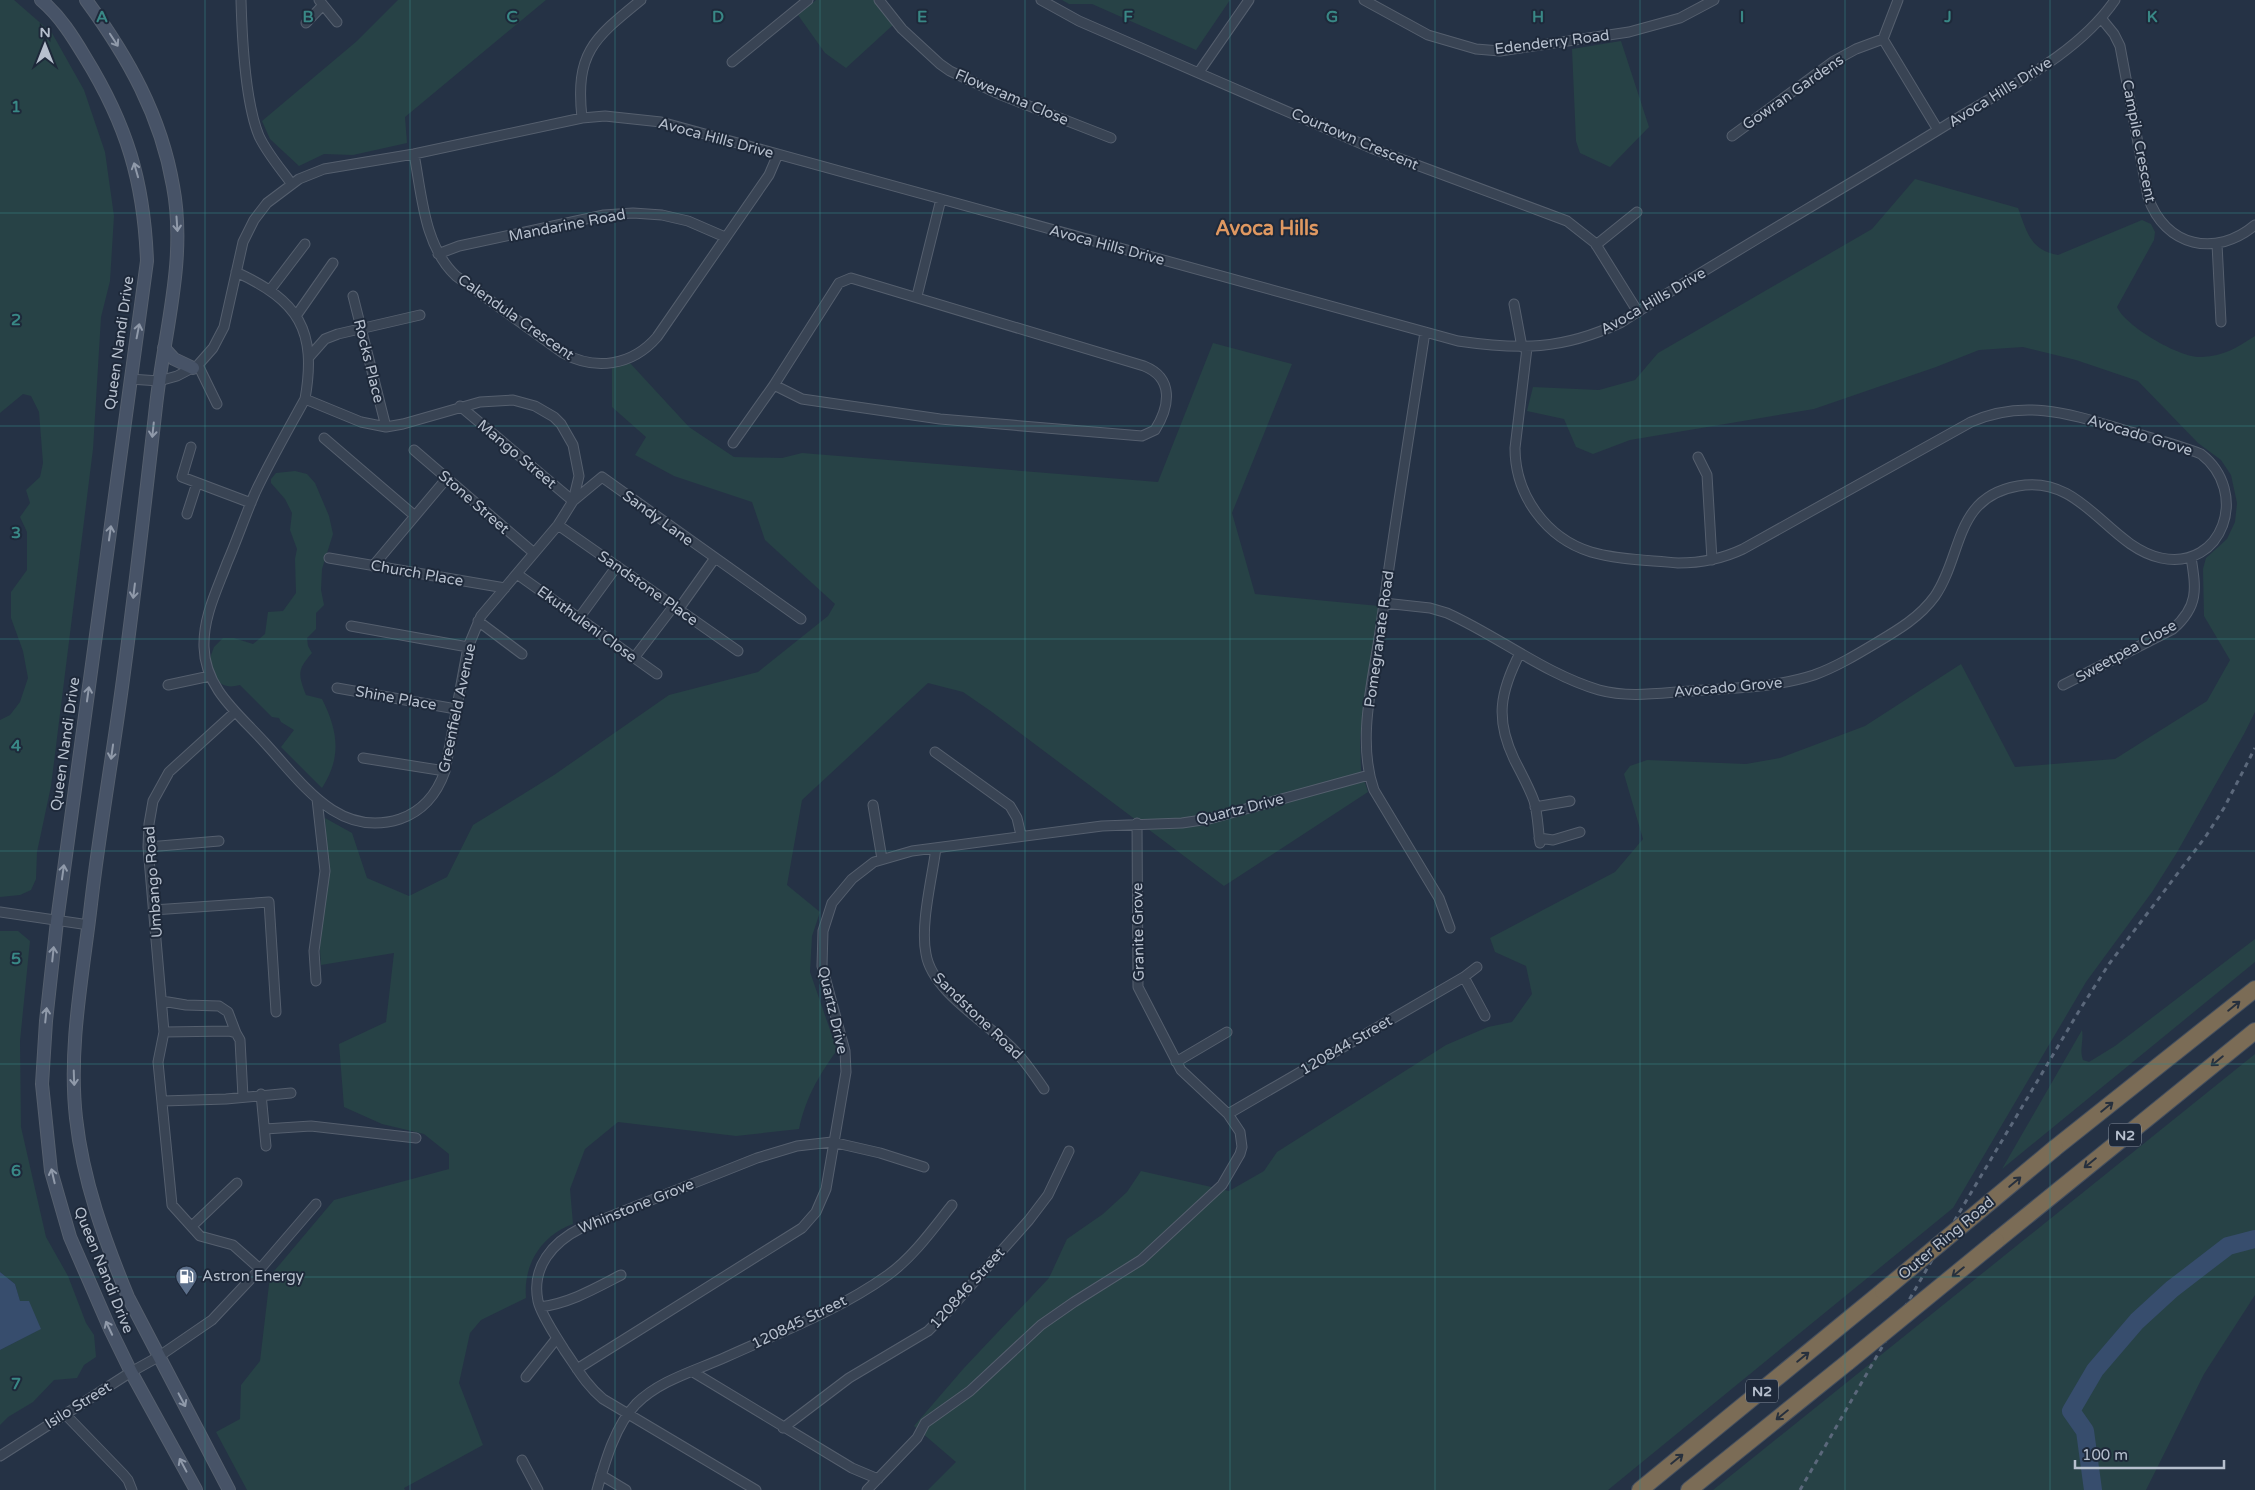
<svg xmlns="http://www.w3.org/2000/svg" width="2255" height="1490" font-family="'Varela Round',sans-serif">
<style>
.green{fill:#274246}
.water{fill:#374d6d}
.lines{fill:none;stroke-linecap:round;stroke-linejoin:round}
.river{stroke:#374d6d;stroke-width:18}
.street-casing{stroke:#555f6e;stroke-width:11}
.secondary-casing{stroke:#555f6e;stroke-width:14}
.highway-casing{stroke:#444f5f;stroke-width:18}
.street{stroke:#394454;stroke-width:9}
.secondary{stroke:#475367;stroke-width:12}
.highway{stroke:#7b6c56;stroke-width:16}
.rail{stroke:#5b687b;stroke-width:3;stroke-dasharray:5 5;stroke-linecap:butt}
.highway-bridge-casing{stroke:#444f5f;stroke-width:18;stroke-linecap:butt}
.highway-bridge{stroke:#7b6c56;stroke-width:16}
.oneway{stroke:#909aaa}
.oneway2{stroke:#27303d}
.grid{fill:none;stroke:#398886;stroke-width:1;stroke-opacity:0.55}
.labels{text-anchor:middle;stroke-width:4;stroke-linejoin:round;paint-order:stroke}
.shield{fill:#1e293a;stroke:#8993a2;stroke-width:1}
.shield-label{font-size:14px;font-weight:bold;fill:#b7c0ce}
.street-label{font-size:15px;fill:#b7c0ce;stroke:#1e293a}
.poi-label{font-size:15px;fill:#b7c0ce;stroke:#1e293a;text-anchor:start}
.district-label{font-size:20px;font-weight:bold;fill:#df9861;stroke:#1e293a}
.grid-label{font-size:16px;text-anchor:middle;font-weight:bold;fill:#398886;stroke:#1e293a;stroke-width:4;stroke-linejoin:round;paint-order:stroke}
</style>
<rect width="100%" height="100%" fill="#253245"/>
<path class="green" d="M0 0H14L52 33 84 90 105 152 114 216 110 281 101 317 93 449 51 786 37 852 36 879 31 890 20 895 0 897V720L10 715 20 702 28 678 23 651 11 618V592L27 570V532L20 517 30 503 26 490 40 477 43 463 39 412 31 396 23 394 0 413Z
M398 0H546L405 117 407 143 353 155 324 154 299 166 270 139 262 121 357 41Z
M816 0H874L893 25 846 68 825 53 798 15Z
M1062 0H1230L1196 50 1092 4H1069Z
M1621 41 1649 127 1610 167 1580 153 1576 141 1572 49Z
M1915 179 2018 208C2027 232 2030 250 2058 255L2142 220 2151 224 2155 232 2154 240 2117 307C2125 326 2181 359 2202 357 2224 356 2236 348 2255 336V712L2244 734 2176 854 2152 892 2086 982 1953 1208 1608 1490H928L956 1462 914 1426 964 1368 1049 1278 1067 1239 1103 1214 1127 1192 1141 1171 1229 1191 1264 1171 1277 1152 1446 1045 1488 1027 1512 1022 1532 994 1526 966 1495 952 1490 938 1615 872 1643 839 1624 774 1630 766 1647 760 1746 764 1780 758 1865 726 1961 664 2015 767 2115 759 2207 701 2230 660 2204 616 2203 569 2206 558 2227 539 2235 522 2237 503 2231 475 2221 460 2198 443 2138 381 2076 360 2023 347 1979 350 1936 367 1814 409 1630 440 1593 454 1576 447 1564 419 1527 411 1533 387 1599 390 1635 380 1658 353 1872 229Z
M1213 343 1292 364 1232 513 1255 594 1379 606 1360 738 1361 770 1368 792 1224 886 992 712 963 692 928 683 802 800 787 885 820 912 812 936 810 972 837 1050C818 1077 806 1097 799 1129L736 1136 618 1122 585 1149 570 1189 573 1224C542 1235 523 1264 526 1298L481 1320 470 1333 459 1383 483 1445 404 1488 405 1490H247L216 1432 240 1419 241 1385 260 1361 270 1276 334 1200 449 1169V1154L424 1134 382 1124 344 1107 339 1044 386 1022 394 953 321 965 319 936 328 872 325 818 352 833 367 878 409 896 447 877 473 825 554 775 669 695 758 672 828 616 835 604 765 540 752 502 674 476 635 455 646 437 612 407V368L630 363 689 427 734 457 782 458 802 453 1158 482Z
M295 471 307 474 315 483 329 516 333 534 322 569 321 590 324 605 316 613V629L307 638 308 646 312 653C297 670 298 674 306 695L322 699C338 731 342 757 322 788L281 747 294 730 281 722 279 718 272 717 240 685C219 691 213 677 210 658L214 647 223 638H234L253 644 265 634 268 612 283 611 296 593 295 559 297 549 290 530 292 513 285 499 271 483V479L276 473Z
M0 931H18L30 941 20 1041 21 1127 46 1237 68 1276 86 1323 94 1335 96 1357 84 1365 77 1378 54 1380 33 1402 8 1417 0 1425V1350L40 1329 20 1302 15 1284 0 1272Z
M2255 939V962L2002 1169 2082 1030C2084 1040 2079 1050 2083 1060L2089 1062 2115 1046Z
M2255 1054V1295L2204 1374 2146 1490H1713Z"/>
<path class="water" d="M0 1272 15 1284 20 1301H29L41 1329 0 1350Z"/>
<g class="lines">
<path class="river" d="M2093 1490 2085 1431 2071 1411 2095 1370 2137 1321 2172 1289 2228 1246 2255 1239"/>
<defs>
<path id="street" d="M241 0C242 37 245 102 259 136 267 153 280 168 291 183
M319 0 337 22
M879 0 902 29 940 64 950 71 1001 95 1111 138
M1041 0 1079 21 1371 148 1567 221 1595 243 1638 312
M1364 0 1428 35 1476 49 1500 51 1629 32 1680 18 1714 0
M1898 0 1883 39 1938 130
M2101 18 2114 34 2120 46 2148 197C2165 247 2216 258 2255 225
M306 23 323 5
M732 62 808 0
M1199 72 1249 0
M582 118C575 53 593 39 641 0
M1732 136 1834 61 1856 49 1883 39
M414 154C422 196 424 246 456 276L563 353C595 371 632 366 657 337L769 175 778 154
M2217 244 2221 322
M1596 245 1637 212
M438 254 459 246 604 215 633 213 662 215 688 221 725 237
M236 272C299 301 317 330 305 399L361 422 386 427 403 424 480 402 513 400 535 406 554 417 561 424 573 445 579 476 573 501 558 525 481 616 468 647 445 771C437 794 423 811 400 819 338 839 302 783 265 743 239 714 205 689 204 647 203 617 217 590 227 563 237 540 245 516 255 493 270 461 288 430 305 399
M270 290 305 244
M353 296 386 427
M917 296 941 199
M1514 304 1522 347
M296 316 333 263
M1425 332C1410 430 1394 527 1381 625 1374 677 1356 739 1374 790L1439 898 1450 928
M310 356 325 339 338 334 420 315
M198 365 217 404
M130 379 159 381 177 376 198 365 213 348 224 327 243 242 254 220 267 203 299 179 324 169 414 154 582 118 605 116 661 122 1458 341C1520 350 1562 350 1620 323 1730 253 1845 188 1956 119 2010 86 2078 54 2115 0
M460 406 573 501 602 477 801 619
M324 438 415 516
M733 443 774 385 839 283 851 278 1144 366C1174 378 1170 406 1155 430L1142 436 940 419 802 399 774 385
M191 447 182 477 251 503
M414 450 534 553
M1698 457 1707 475 1712 560
M187 514 197 483
M558 525 738 651
M329 558 505 588
M373 566 447 478
M517 574 657 674
M1384 603 1430 608 1447 613C1498 636 1545 674 1599 690 1628 698 1660 693 1690 691 1731 688 1774 688 1814 675 1836 667 1856 655 1876 643 1898 630 1920 617 1935 596 1963 555 1954 497 2018 486 2083 474 2107 546 2161 558 2223 571 2250 492 2201 454 2179 445 2155 439 2131 432 2076 416 2027 397 1971 422L1743 549C1722 559 1701 563 1678 563 1650 560 1618 560 1591 552 1546 538 1515 495 1515 448L1527 348
M678 610 715 558
M579 618 617 566
M478 621 522 654
M351 626 468 647
M1520 653C1500 692 1495 719 1514 759 1521 773 1529 787 1534 801 1538 815 1538 829 1540 843
M634 658 673 607
M168 685 210 676
M2063 685 2173 629C2199 606 2196 589 2191 557
M337 688 456 709
M235 712 169 772 153 801 149 824 148 847 164 1032 158 1062 172 1205 200 1236 233 1245 260 1269
M935 752 1010 806 1017 818 1021 835
M363 758 445 771
M873 805 882 859
M1535 807 1570 801
M1539 838 1553 840 1580 832
M148 847 219 841
M936 848C932 879 920 925 926 954 932 992 988 1023 1014 1050 1026 1062 1035 1076 1044 1089
M153 910 269 902 276 1012
M0 912 89 925
M1464 977 1485 1016
M316 981 314 951 325 871 317 799
M162 1001 186 1005 219 1006 228 1012 236 1033
M164 1032 229 1031 236 1033 240 1040 243 1097
M1176 1062 1227 1032
M261 1094 266 1146
M163 1101 226 1099 291 1093
M1228 1114 1464 977 1477 967
M265 1129 311 1126 416 1138
M192 1226 237 1183
M540 1307C570 1303 594 1289 621 1275
M577 1369 802 1228 816 1212 826 1189 846 1072 845 1051 822 966 823 931 832 903 852 879 874 862 912 851 1102 826 1182 823 1209 819 1369 775
M693 1372 852 1468 878 1479
M526 1377 557 1338
M65 1414 123 1474 128 1480 132 1490
M783 1428 849 1378 928 1331 949 1310 1029 1220 1048 1195 1069 1151
M0 1456 131 1372 158 1357 212 1320 260 1269 316 1204
M522 1460 538 1490
M601 1475 626 1490
M597 1490C605 1462 615 1426 636 1404 660 1380 695 1371 726 1357 781 1332 839 1310 888 1275 913 1257 933 1229 952 1205
M756 1490 603 1399C586 1385 577 1368 565 1351 557 1338 541 1315 538 1301 531 1267 553 1242 581 1228L757 1158 797 1146 832 1142 880 1153 924 1167
M867 1490 917 1438 925 1423 970 1391 1041 1325 1074 1302 1141 1260 1222 1185 1240 1154 1242 1147 1240 1132 1228 1114 1181 1070 1138 987 1137 823"/>
<path id="secondary" d="M41 0C60 16 73 37 85 57 127 125 144 182 147 261L57 921 46 1021 42 1084 51 1171 70 1237 110 1329 131 1372 196 1490
M86 0C128 57 161 116 173 186 187 260 164 332 156 406 146 494 136 583 124 672 114 749 100 826 91 904 83 974 68 1047 76 1118 83 1181 104 1239 128 1297L229 1490
M164 348 174 359 193 368"/>
<path id="highway" d="M2055 1148 2255 989
M1996 1241 2255 1031
M1640 1490 1883 1291
M1689 1490 1848 1362"/>
</defs>
<use href="#street" class="street-casing"/>
<use href="#secondary" class="secondary-casing"/>
<use href="#highway" class="highway-casing"/>
<use href="#street" class="street"/>
<use href="#secondary" class="secondary"/>
<use href="#highway" class="highway"/>
<path class="rail" d="M1800 1490 1959 1213 2079 1011 2109 964 2206 836 2224 808 2255 748"/>
<defs>
<path id="highway-bridge" d="M1883 1291 2055 1148
M1848 1362 1996 1241"/>
</defs>
<use href="#highway-bridge" class="highway-bridge-casing"/>
<use href="#highway-bridge" class="highway-bridge"/>
</g>
<defs><path id="oneway-shaft" d="M-6 0H5M1.5-3L5.5 0L1.5 3" fill="none" stroke-width="1.6" stroke-linecap="round" stroke-linejoin="round" transform="scale(1.25)"/></defs>
<g class="oneway">
<use href="#oneway-shaft" transform="translate(114 40) rotate(57)"/>
<use href="#oneway-shaft" transform="translate(136 170) rotate(-106)"/>
<use href="#oneway-shaft" transform="translate(177 224) rotate(86)"/>
<use href="#oneway-shaft" transform="translate(138 331) rotate(-79)"/>
<use href="#oneway-shaft" transform="translate(153 430) rotate(96)"/>
<use href="#oneway-shaft" transform="translate(110 533) rotate(-82)"/>
<use href="#oneway-shaft" transform="translate(134 591) rotate(97)"/>
<use href="#oneway-shaft" transform="translate(88 694) rotate(-82)"/>
<use href="#oneway-shaft" transform="translate(112 752) rotate(98)"/>
<use href="#oneway-shaft" transform="translate(63 872) rotate(-82)"/>
<use href="#oneway-shaft" transform="translate(53 954) rotate(-84)"/>
<use href="#oneway-shaft" transform="translate(46 1015) rotate(-84)"/>
<use href="#oneway-shaft" transform="translate(74 1078) rotate(88)"/>
<use href="#oneway-shaft" transform="translate(53 1176) rotate(-103)"/>
<use href="#oneway-shaft" transform="translate(109 1328) rotate(-115)"/>
<use href="#oneway-shaft" transform="translate(182 1400) rotate(62)"/>
<use href="#oneway-shaft" transform="translate(183 1465) rotate(-118)"/>
</g>
<g class="oneway2">
<use href="#oneway-shaft" transform="translate(2234 1006) rotate(-39)"/>
<use href="#oneway-shaft" transform="translate(2217 1061) rotate(141)"/>
<use href="#oneway-shaft" transform="translate(2107 1107) rotate(-39)"/>
<use href="#oneway-shaft" transform="translate(2090 1163) rotate(141)"/>
<use href="#oneway-shaft" transform="translate(2015 1182) rotate(-40)"/>
<use href="#oneway-shaft" transform="translate(1958 1272) rotate(141)"/>
<use href="#oneway-shaft" transform="translate(1803 1357) rotate(-39)"/>
<use href="#oneway-shaft" transform="translate(1782 1415) rotate(141)"/>
<use href="#oneway-shaft" transform="translate(1677 1459) rotate(-39)"/>
</g>
<path class="grid" d="M205 0V1490M410 0V1490M615 0V1490M820 0V1490M1025 0V1490M1230 0V1490M1435 0V1490M1640 0V1490M1845 0V1490M2050 0V1490M0 213H2255M0 426H2255M0 639H2255M0 851H2255M0 1064H2255M0 1277H2255"/>
<defs>
<symbol id="fuel-pin" viewBox="-11 -11 22 30"><path d="M0 17L-7.5 6A9.5 9.5 0 1 1 7.5 6Z" fill="#5c6f8a" stroke="#1e293a"/><path d="M-5.5-6h7V0h2V4h1.3V-2.5L3-4.5l.8-.8L6-3V5H2.5V1h-1V6h-7ZM-4.2-4.7v3.2H.2V-4.7Z" fill="#fff"/></symbol>
</defs>
<g fill-rule="evenodd">
<use href="#fuel-pin" x="174" y="1264" width="25" height="34"/>
</g>
<g class="labels">
<g class="shield">
<rect x="2109" y="1123.5" width="32" height="23" rx="4"/>
<rect x="1746" y="1379.5" width="32" height="23" rx="4"/>
</g>
<g class="shield-label">
<text x="2125" y="1140">N2</text>
<text x="1762" y="1396">N2</text>
</g>
<g class="street-label">
<text transform="translate(1552 42) rotate(-7)" y="5">Edenderry Road</text>
<text transform="translate(1793 92) rotate(-35)" y="5">Gowran Gardens</text>
<text transform="translate(2000 92) rotate(-32)" y="5">Avoca Hills Drive</text>
<text transform="translate(1012 97) rotate(23)" y="5">Flowerama Close</text>
<text transform="translate(716 138) rotate(15)" y="5">Avoca Hills Drive</text>
<text transform="translate(1355 139) rotate(23)" y="5">Courtown Crescent</text>
<text transform="translate(2139 141) rotate(79)" y="5">Campile Crescent</text>
<text transform="translate(567 225) rotate(-11)" y="5">Mandarine Road</text>
<text transform="translate(1107 245) rotate(15)" y="5">Avoca Hills Drive</text>
<text transform="translate(1653 301) rotate(-30)" y="5">Avoca Hills Drive</text>
<text transform="translate(516 317) rotate(35)" y="5">Calendula Crescent</text>
<text transform="translate(119 343) rotate(-82)" y="5">Queen Nandi Drive</text>
<text transform="translate(369 361) rotate(76)" y="5">Rocks Place</text>
<text transform="translate(2140 435) rotate(17)" y="5">Avocado Grove</text>
<text transform="translate(517 454) rotate(40)" y="5">Mango Street</text>
<text transform="translate(474 502) rotate(41)" y="5">Stone Street</text>
<text transform="translate(658 518) rotate(36)" y="5">Sandy Lane</text>
<text transform="translate(417 573) rotate(10)" y="5">Church Place</text>
<text transform="translate(648 588) rotate(35)" y="5">Sandstone Place</text>
<text transform="translate(587 624) rotate(36)" y="5">Ekuthuleni Close</text>
<text transform="translate(1379 639) rotate(-82)" y="5">Pomegranate Road</text>
<text transform="translate(2126 651) rotate(-29)" y="5">Sweetpea Close</text>
<text transform="translate(1728 687) rotate(-5)" y="5">Avocado Grove</text>
<text transform="translate(396 698) rotate(10)" y="5">Shine Place</text>
<text transform="translate(457 708) rotate(-78)" y="5">Greenfield Avenue</text>
<text transform="translate(65 744) rotate(-82)" y="5">Queen Nandi Drive</text>
<text transform="translate(1240 809) rotate(-14)" y="5">Quartz Drive</text>
<text transform="translate(153 882) rotate(-94)" y="5">Umbango Road</text>
<text transform="translate(1138 932) rotate(-91)" y="5">Granite Grove</text>
<text transform="translate(833 1010) rotate(77)" y="5">Quartz Drive</text>
<text transform="translate(978 1016) rotate(44)" y="5">Sandstone Road</text>
<text transform="translate(1346 1045) rotate(-30)" y="5">120844 Street</text>
<text transform="translate(636 1206) rotate(-22)" y="5">Whinstone Grove</text>
<text transform="translate(1946 1238) rotate(-40)" y="5">Outer Ring Road</text>
<text transform="translate(104 1270) rotate(68)" y="5">Queen Nandi Drive</text>
<text transform="translate(967 1288) rotate(-48)" y="5">120846 Street</text>
<text transform="translate(799 1322) rotate(-26)" y="5">120845 Street</text>
<text transform="translate(78 1405) rotate(-32)" y="5">Isilo Street</text>
</g>
<g class="poi-label">
<text x="202" y="1281">Astron Energy</text>
</g>
<g class="district-label">
<text x="1267" y="235">Avoca Hills</text>
</g>
</g>
<g class="grid-label">
<text x="102" y="22">A</text>
<text x="308" y="22">B</text>
<text x="512" y="22">C</text>
<text x="718" y="22">D</text>
<text x="922" y="22">E</text>
<text x="1128" y="22">F</text>
<text x="1332" y="22">G</text>
<text x="1538" y="22">H</text>
<text x="1742" y="22">I</text>
<text x="1948" y="22">J</text>
<text x="2152" y="22">K</text>
<text x="16" y="112">1</text>
<text x="16" y="325">2</text>
<text x="16" y="538">3</text>
<text x="16" y="751">4</text>
<text x="16" y="964">5</text>
<text x="16" y="1176">6</text>
<text x="16" y="1389">7</text>
</g>
<g transform="translate(45 45)" stroke="#1e293a" stroke-width="4" paint-order="stroke">
<path d="M0-4L9 19L0 12L-9 19Z" fill="#b7c0ce"/>
<text y="-8" font-size="14" font-weight="bold" text-anchor="middle" fill="#b7c0ce">N</text>
</g>
<path d="M2075 1460v8h149v-8" fill="none" stroke="#b7c0ce" stroke-width="2.5"/>
<text x="2082" y="1460" font-size="15" fill="#b7c0ce" stroke="#1e293a" stroke-width="4" paint-order="stroke">100 m</text>
</svg>
